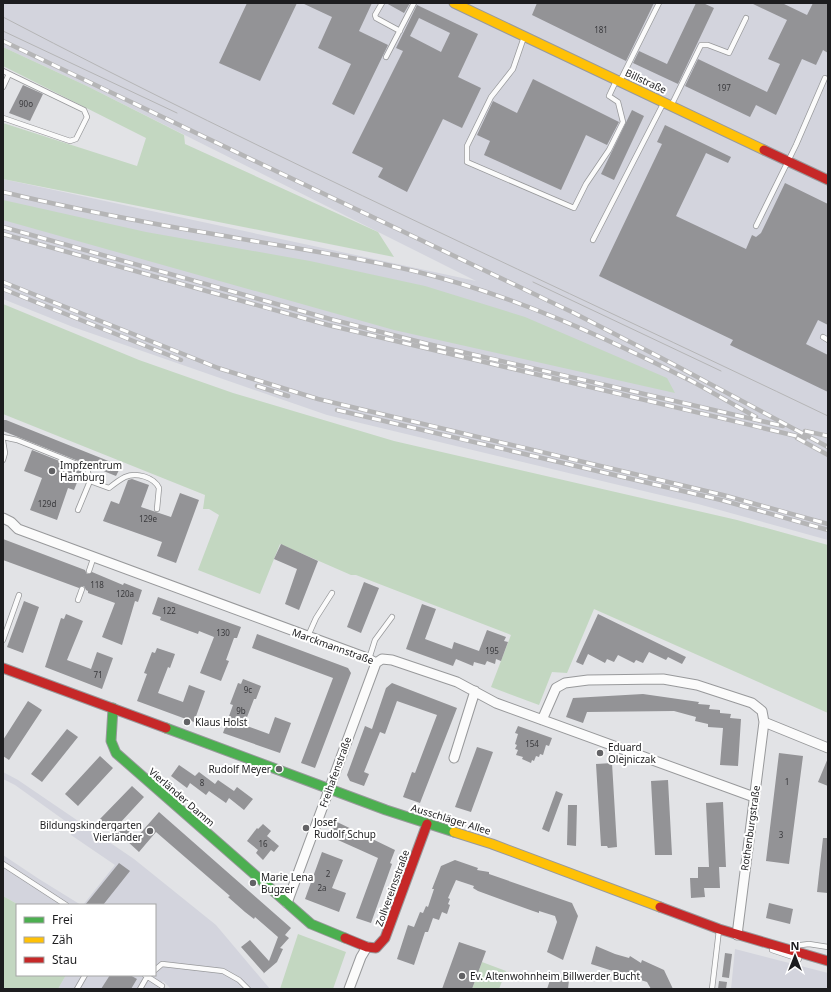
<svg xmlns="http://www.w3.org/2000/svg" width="831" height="992" font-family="'Noto Sans',sans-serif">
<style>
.built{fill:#d3d4dd}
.green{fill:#c3d7c1}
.building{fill:#939396;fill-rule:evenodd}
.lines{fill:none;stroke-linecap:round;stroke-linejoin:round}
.lane-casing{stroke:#98999b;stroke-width:6}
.street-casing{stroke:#98999b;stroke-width:11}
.fast-casing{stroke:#98999b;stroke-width:11}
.slow-casing{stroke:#98999b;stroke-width:11}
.jam-casing{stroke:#98999b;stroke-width:11}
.lane{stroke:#fbfbfb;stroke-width:4.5}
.street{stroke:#fbfbfb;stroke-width:9}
.fast{stroke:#4caf50;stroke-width:9}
.slow{stroke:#ffc107;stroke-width:9}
.jam{stroke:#c62828;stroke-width:9}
.tram{stroke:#b5b5b6;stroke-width:1}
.rail-casing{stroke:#b5b5b6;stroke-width:4.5}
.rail{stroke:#fff;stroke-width:3;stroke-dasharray:9;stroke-linecap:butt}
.poi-dot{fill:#626265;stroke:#fff;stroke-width:1.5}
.labels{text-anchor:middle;stroke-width:4;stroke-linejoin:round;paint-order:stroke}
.number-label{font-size:8px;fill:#3a3a3d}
.street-label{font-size:10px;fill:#1d1d1f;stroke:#fff}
.poi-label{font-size:10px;fill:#1d1d1f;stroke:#fff;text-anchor:start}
</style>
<rect width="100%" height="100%" fill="#e2e3e6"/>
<path class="built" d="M3 3H828V540L698 504 327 415 73 327 3 299V179L476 281 89 87 3 47Z
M3 772 18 780 134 859 216 925 270 989H171L163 981 157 989H58L66 975H155V905H83L115 865 71 835 75 828 15 785 3 779Z
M3 855 39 879 81 905H19L3 896Z
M735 949 828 973V989H731Z"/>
<path class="green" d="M3 47 89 87 184 135 185 144 378 232 394 257 3 179V123L137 166 146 138 3 66Z
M3 200 146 232 310 261 425 286 525 317 667 378 675 393 394 330 3 220Z
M3 304 139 360 233 393 394 441 737 520 828 545V713L594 609 567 673 552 672 539 705 491 687 511 635 356 575H351L280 544 260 594 198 570 219 515 209 509H203L205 495 3 414Z
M3 896 19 905H17V975H66L58 989H3Z
M298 934 346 952 333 989H280Z
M482 962 506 971 499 989H472Z"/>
<path class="building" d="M247 3H297L260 81 219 63Z
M302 3H372L359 31 388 45 354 115 332 104 351 64 318 48 332 17Z
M386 3H410L404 13Z
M537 3H654L626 61 532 15Z
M696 3H703L714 8 678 84 633 63 639 51 667 64Z
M751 3H782L807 15 813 3H828V53L823 50 816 65 802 59 776 115 756 105 750 117 685 86 698 59 767 92 780 64 768 59 787 20Z
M417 5 478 34 458 77 481 88 462 128 443 119 407 192 378 177 383 168 352 153 403 51 396 48ZM419 18 450 33 441 52 410 36Z
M533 79 619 122 607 145 586 135 561 190 484 155 490 141 477 135 493 101 517 113Z
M23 85 43 94 30 121 9 113Z
M632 110 644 116 614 180 601 174Z
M665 125 731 157 728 163 706 153 676 216 746 249 752 235 756 237 761 233 785 183 828 204V325L818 320 806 344 828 355V392L730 345 733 340 599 276 662 144 657 142Z
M3 420H6L121 466 116 476 3 431Z
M32 450 82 470 74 490 68 488 57 520 30 510 42 478 24 471Z
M132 479 149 485 141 507 171 517 180 493 199 500 176 563 157 556 162 542 103 521 111 501 119 504 128 480Z
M3 539 85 570 87 574 92 572 123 585 124 583 142 590 138 602 135 601 122 645 102 637 115 603 88 593V591L86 590 84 586 79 588 3 560Z
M281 544 318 561 299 610 285 604 297 569 274 559Z
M364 582 379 588 361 633 347 627Z
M158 597 241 627 237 638H234L226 660 229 661 221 681 200 673 214 637 199 631 198 634 160 620 161 617 152 614Z
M24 601 39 607 23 653 7 647Z
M422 604 436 609 425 639 452 649 454 642 479 651 487 630 506 637 504 641 508 642 501 661 496 659 495 664 487 661 485 665 474 662 473 666 456 659 453 666 406 649Z
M66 614 83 621 67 660 91 669 97 652 113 658 102 689 45 667 61 618 64 619Z
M598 614 686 657 682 664 668 657 666 660 649 652 643 663 636 660 634 663 618 655 614 662 607 659 605 663 588 654 583 665 576 662Z
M257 634 348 668 351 673 315 768 301 763 333 678 252 648Z
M157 648 175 654 170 668 168 667 158 693 183 702 189 685 205 691 194 722 137 701 147 674 144 673 152 652 155 653Z
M243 679 261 686 256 699H254L244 725 269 734 275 717 291 723 280 753 223 733 233 705 230 704 238 683 241 684Z
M392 683 457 708 420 803 403 797 412 772 415 773 437 715 397 701 385 734 380 732 364 772 369 774 364 786 350 781 347 775 365 726 372 729 386 688Z
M643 694 699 702 698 704 710 705 709 709 720 710V713L731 714 730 718 741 719 738 766 720 765 723 728 708 727V724L695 721 696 717 674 711 587 712 583 723 566 717 573 698Z
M28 701 42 710 9 760 3 756V740Z
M518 726 552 738 549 746 546 745 543 755 540 754 539 757 536 756 534 761 532 760 531 763 522 759 523 757 516 755 518 750 515 749 517 745 515 744 518 734 515 733Z
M67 729 78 737 42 782 31 774Z
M477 747 493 752 471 812 455 807Z
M779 753 803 756 789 864 766 861Z
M100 756 113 768 78 806 65 794Z
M828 758V786L818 782Z
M612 763 617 847 608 848 607 846H601L596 764Z
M179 765 195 776 199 772 215 784 218 780 234 791 237 787 253 799 244 810 229 798 226 803 209 791 206 795 190 783 187 788 171 776Z
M668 780 672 855H655L651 781Z
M132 786 144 797 120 823 137 837 159 812 291 928 285 935 289 938 280 948 283 949 277 962 263 974 264 973 241 947 250 940 269 961 278 937 255 917 254 919 245 912 228 897 230 896 156 832 139 852 114 829 112 832 99 820Z
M556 791 563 794 549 832 542 829Z
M723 802 726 867H719L720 888H704L705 897 691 898 690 878H698V867H709L706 803Z
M568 805H577L576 846 567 845Z
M335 821 395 850 390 863 392 864 371 923 356 918 378 858 329 836Z
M263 824 271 831 267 836 279 846 274 852 271 850 263 860 256 853 258 850 247 841 257 828 258 829Z
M823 838H828V893L817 892Z
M322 852 343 860 332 888 346 893 339 912 305 899Z
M455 860 478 868 477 870 489 872V874L572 903 578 916 563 960 547 952 557 922 555 916 539 911V913L533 911 478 891 473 888 474 886 456 880 448 898 450 899 448 904 450 905 447 914 442 912 439 920 433 918 428 932H425L414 965 397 959 408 925 414 927 420 912 423 913 426 906 428 907 434 889H432L441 866Z
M119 863 130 871 103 905H85Z
M769 903 793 909 790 924 766 918Z
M459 942 486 951 472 989H442Z
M596 946 615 954 629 958 630 956 641 963 642 960 664 970 673 989H651L647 982 591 964Z
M725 953 732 954 729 978 722 977Z
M552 974 569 980 568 989H547Z
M110 975H130L137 979 131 989H101Z
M719 981 727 982 726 989H718Z"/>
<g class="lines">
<defs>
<path id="lane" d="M382 3 375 15 376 18 400 31
M524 37 513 69 491 97 467 146V162L574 208 586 184 609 150 623 122 618 102 609 96 616 81
M386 57 414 3
M3 71 84 110 87 117 76 139 70 141 3 118
M620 81 659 3
M3 87 9 74
M672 104 701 45H708L729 53 746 18
M756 226 796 145 825 78
M593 240 663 104
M823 337 828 340
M3 437 17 440 87 468 90 481 78 510
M3 441 5 453 3 460
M90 481 109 488C114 484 119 480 125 477 136 472 154 477 159 488L157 509
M89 571 94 556
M78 600 82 589
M308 636 316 618 332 593
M3 640 19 595
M369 659 375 640 392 617
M3 864 66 905
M793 946 809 944 828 947
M772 950 799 959
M155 970 162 964 223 971 239 980 248 989
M145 975 162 986
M77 989 85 975
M140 989 148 975
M712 989 719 930"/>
<path id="street" d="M3 518 11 522 18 529 367 658 376 663
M376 663 382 659 392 660 457 682 496 703 754 797
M542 720 556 688 565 683 588 680 663 679 697 685 752 703 762 711 764 722 737 935
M764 722 828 748
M454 758 475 691
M287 903 376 663
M349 989 361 957 367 947"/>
<path id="fast" d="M113 708 111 741 116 753 311 924 345 938
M166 728 386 810 454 832"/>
<path id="slow" d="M454 3 764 150
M454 832 492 844 660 907"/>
<path id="jam" d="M764 150 828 180
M3 668 166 728
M660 907 719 929 828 961
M345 938 367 947 376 948 385 938 427 824"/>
</defs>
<use href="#lane" class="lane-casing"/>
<use href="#street" class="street-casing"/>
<use href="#fast" class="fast-casing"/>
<use href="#slow" class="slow-casing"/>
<use href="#jam" class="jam-casing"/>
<use href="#lane" class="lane"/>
<use href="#street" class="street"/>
<use href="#fast" class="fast"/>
<use href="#slow" class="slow"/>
<use href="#jam" class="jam"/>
<path class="tram" d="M3 17C274 159 553 284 828 416
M3 31 177 113
M533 282 721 371"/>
<defs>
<path id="rail" d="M3 41 574 313 671 363 828 447
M3 192C74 209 147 223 219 235 286 247 353 256 418 272 515 296 605 337 693 382
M3 227 330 319 428 344 783 426
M3 234 328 325 805 438
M3 282 218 368 318 399 723 495 828 524
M3 289 181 360
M688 379 756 417
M257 386 288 396
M337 410 721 500 828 530
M805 431 828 436
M797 438 828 455"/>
</defs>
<use href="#rail" class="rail-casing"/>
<use href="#rail" class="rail"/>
</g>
<g class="poi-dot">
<circle cx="52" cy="471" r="4"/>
<circle cx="187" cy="722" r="4"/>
<circle cx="600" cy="753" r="4"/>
<circle cx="279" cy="769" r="4"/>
<circle cx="306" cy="828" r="4"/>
<circle cx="150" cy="831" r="4"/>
<circle cx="253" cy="883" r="4"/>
<circle cx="462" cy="976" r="4"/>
</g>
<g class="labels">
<g class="number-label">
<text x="601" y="33">181</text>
<text x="724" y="91">197</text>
<text x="26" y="107">90o</text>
<text x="47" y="507">129d</text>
<text x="148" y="522">129e</text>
<text x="97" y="588">118</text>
<text x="125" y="597">120a</text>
<text x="169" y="614">122</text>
<text x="223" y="636">130</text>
<text x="492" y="654">195</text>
<text x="98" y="678">71</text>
<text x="248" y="693">9c</text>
<text x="241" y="714">9b</text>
<text x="532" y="747">154</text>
<text x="787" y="785">1</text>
<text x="202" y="786">8</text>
<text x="781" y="838">3</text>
<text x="263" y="847">16</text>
<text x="328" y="877">2</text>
<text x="322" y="891">2a</text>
</g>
<g class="street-label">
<text transform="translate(646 81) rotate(25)" y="4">Billstraße</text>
<text transform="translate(333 646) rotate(20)" y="4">Marckmannstraße</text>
<text transform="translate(335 772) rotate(-70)" y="4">Freihafenstraße</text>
<text transform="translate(182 797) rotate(41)" y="4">Vierländer Damm</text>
<text transform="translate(451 819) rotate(17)" y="4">Ausschläger Allee</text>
<text transform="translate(750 828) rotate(-82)" y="4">Rothenburgstraße</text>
<text transform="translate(392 888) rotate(-70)" y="4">Zollvereinsstraße</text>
</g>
<g class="poi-label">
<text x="60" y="469">Impfzentrum<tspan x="60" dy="12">Hamburg</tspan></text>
<text x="195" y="726">Klaus Holst</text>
<text x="608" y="751">Eduard<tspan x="608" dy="12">Olejniczak</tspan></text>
<text x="271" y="773" text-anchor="end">Rudolf Meyer</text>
<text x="314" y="826">Josef<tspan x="314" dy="12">Rudolf Schup</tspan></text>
<text x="142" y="829" text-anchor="end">Bildungskindergarten<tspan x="142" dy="12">Vierländer</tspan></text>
<text x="261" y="881">Marie Lena<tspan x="261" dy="12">Bugzer</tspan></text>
<text x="470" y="980">Ev. Altenwohnheim Billwerder Bucht</text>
</g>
</g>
<rect width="831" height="992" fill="none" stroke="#1d1d1f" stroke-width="8"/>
<rect x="16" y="904" width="140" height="72" fill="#ffffff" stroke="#a5a5a5"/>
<rect x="24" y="917" width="20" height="6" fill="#4caf50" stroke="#a5a5a5"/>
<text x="52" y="924" font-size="12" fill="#1d1d1f">Frei</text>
<rect x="24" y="937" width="20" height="6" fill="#ffc107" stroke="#a5a5a5"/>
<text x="52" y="944" font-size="12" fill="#1d1d1f">Zäh</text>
<rect x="24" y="957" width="20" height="6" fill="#c62828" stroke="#a5a5a5"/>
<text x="52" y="964" font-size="12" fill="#1d1d1f">Stau</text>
<g transform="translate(795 956)" stroke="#ffffff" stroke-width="3" paint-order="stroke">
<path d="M0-3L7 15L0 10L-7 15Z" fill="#1d1d1f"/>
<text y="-6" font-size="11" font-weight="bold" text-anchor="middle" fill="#1d1d1f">N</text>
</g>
</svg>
